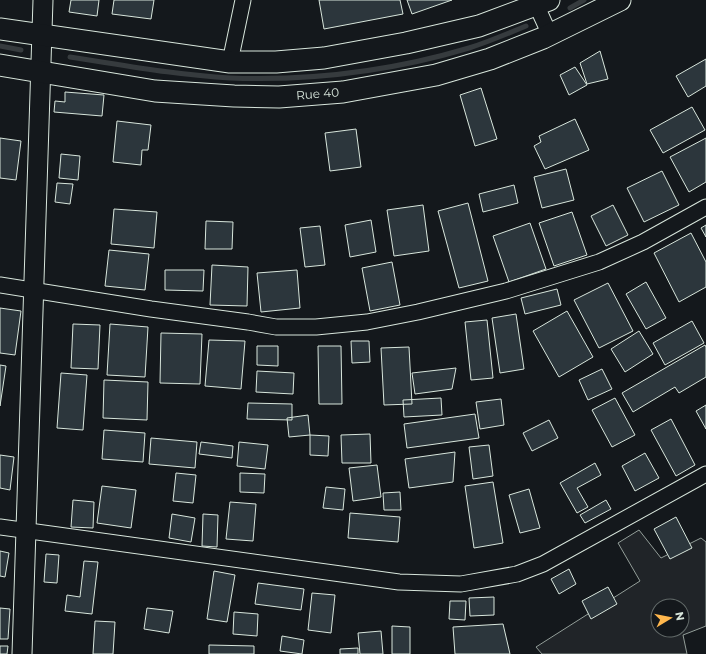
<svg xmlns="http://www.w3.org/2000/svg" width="706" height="654" font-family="Montserrat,sans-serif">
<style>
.green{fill:#202428;stroke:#939e99;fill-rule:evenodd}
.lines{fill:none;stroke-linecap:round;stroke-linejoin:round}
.stream{stroke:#363b3e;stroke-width:5}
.building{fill:#2c363c;stroke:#d8e6dc}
.minor-casing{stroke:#d8e6dc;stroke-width:17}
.tertiary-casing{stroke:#d8e6dc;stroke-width:21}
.secondary-casing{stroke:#d8e6dc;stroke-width:23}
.minor{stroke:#14181c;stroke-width:15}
.tertiary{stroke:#14181c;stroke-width:19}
.secondary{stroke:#14181c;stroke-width:21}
.labels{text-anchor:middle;stroke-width:3;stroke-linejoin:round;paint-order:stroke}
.street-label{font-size:12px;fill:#d8e6dc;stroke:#14181c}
</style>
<rect width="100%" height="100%" fill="#14181c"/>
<path class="green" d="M639 530 661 558 701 538 706 542V626L683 635 687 654H542L536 647 640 581 618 543ZM658 606H682V630H658Z"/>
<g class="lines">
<path class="stream" d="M570 8 584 0
M0 46 21 50
M70 57C123 65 176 75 230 78 310 81 392 71 469 48 488 42 507 34 526 26"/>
</g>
<path class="building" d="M71 0H99L97 16 69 12Z
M114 0H154L151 19 112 14Z
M319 0H400L403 14 324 29Z
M407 0H452L412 14Z
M600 51 608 79 587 84 580 63Z
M706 59V86L688 97 676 76Z
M575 67 587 85 569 95 560 75Z
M481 88 497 139 475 146 460 95Z
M65 92 104 95 102 116 54 112 55 101 65 102Z
M692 107 705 130 663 153 650 130Z
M575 119 589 150 545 169 534 146 541 142 539 136Z
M117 121 151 125 148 150H142L141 165 113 162Z
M356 129 361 167 330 171 325 133Z
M0 138 21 141 16 180 0 178Z
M706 138V182L689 192 670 157Z
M61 154 80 156 78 180 59 178Z
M566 169 574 200 542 208 534 177Z
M662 171 679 205 644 222 627 188Z
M57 183 73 184 70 204 55 202Z
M514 185 518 203 483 212 479 194Z
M468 203 488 281 459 288 438 211Z
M423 205 429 251 394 256 387 210Z
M613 205 628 235 606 246 591 216Z
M114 209 157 212 154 248 111 244Z
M572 212 587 255 554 266 539 223Z
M371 220 376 252 350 257 345 225Z
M206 221 233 222 232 249H205Z
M530 223 546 269 509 282 493 236Z
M706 225V237L701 228Z
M320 226 325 265 305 267 300 228Z
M691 233 706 262V287L679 302 654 253Z
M109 250 149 254 145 290 105 286Z
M392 262 400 305 370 311 362 268Z
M212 265 248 267 247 306 210 305Z
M165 270H204L203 291 165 290Z
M297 270 300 308 261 312 257 273Z
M646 282 666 318 646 329 626 294Z
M608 283 633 331 599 348 574 300Z
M557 289 561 305 525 314 521 298Z
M0 308 21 311 15 355 0 353Z
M567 311 593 357 559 377 533 331Z
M516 314 524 369 500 373 492 318Z
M487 320 493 378 471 380 465 322Z
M692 321 704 343 665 365 653 343Z
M73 324 100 325 98 369 71 368Z
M110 324 148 327 145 377 107 375Z
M639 331 653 354 625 372 611 349Z
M161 333 202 334 200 384 160 383Z
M209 340 245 341 241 389 205 386Z
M351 341H369L370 362 352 363Z
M705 345 706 347V377L679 393 675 387 633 412 622 393Z
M257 346H278V366L257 365Z
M318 346H341L342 404H319Z
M409 347 412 404 384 405 381 348Z
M0 365 6 366 0 406Z
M456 368 452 389 415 394 412 373Z
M602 369 612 389 588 400 579 380Z
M257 371 294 373 293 394 256 392Z
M61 373 87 375 83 430 57 428Z
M104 380 148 382 147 420 103 418Z
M441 398 442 415 404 417 403 400Z
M615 398 635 435 612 447 592 410Z
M501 399 504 425 480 429 476 402Z
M248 403 292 404V420L247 419Z
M706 405V429L696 411Z
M475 414 479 438 407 448 404 424Z
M308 415 310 435 289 437 287 418Z
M671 419 695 465 676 476 651 430Z
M549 420 558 438 532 451 523 433Z
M104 430 145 433 143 462 102 459Z
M370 434 371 463H342L341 435Z
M310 435 329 436 328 456 310 455Z
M151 438 197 442 195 468 149 464Z
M201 442 233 446 232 458 199 454Z
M239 442 268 445 265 469 237 466Z
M489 445 493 476 473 479 469 447Z
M455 452 453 482 409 488 405 459Z
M645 453 659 478 635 491 622 466Z
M0 455 14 457 10 490 0 488Z
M595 463 601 475 577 488 588 507 577 513 560 483Z
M377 465 381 497 353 501 349 468Z
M176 473 196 475 193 503 173 501Z
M240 473 265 474 264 493 240 492Z
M493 482 503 543 474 548 465 486Z
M102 486 136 490 131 528 97 523Z
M326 487 345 489 343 510 323 508Z
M529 489 540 528 520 533 509 495Z
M400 492 401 510H384L383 493Z
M73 500 94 502 93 528 71 527Z
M606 500 611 509 585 523 580 515Z
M230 502 256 504 253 541 226 539Z
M350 513 400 517 398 542 348 538Z
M172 514 195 518 191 542 169 538Z
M203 514 218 515 217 547 202 546Z
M676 517 692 548 670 559 654 529Z
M0 551 9 553 5 577 0 576Z
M46 554 59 555 57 583 44 582Z
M84 561 98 562 92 614 65 611 67 595 80 597Z
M569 569 576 584 559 594 551 579Z
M214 571 235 575 227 622 207 619Z
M258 583 304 589 301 610 255 604Z
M608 587 617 604 591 619 582 601Z
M312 593 335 595 331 633 308 630Z
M494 597V615L470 616 469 598Z
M450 601H466L465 620 449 619Z
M0 608 10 609 8 639H0Z
M147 608 173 611 169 633 144 629Z
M234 612 258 614 257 636 233 634Z
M95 621 115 622 113 654H93Z
M503 624 510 654H455L453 627Z
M392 626 410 627V654H392Z
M381 631 383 654H360L358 633Z
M282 636 304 640 302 654 280 651Z
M209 645 254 646V654H209Z
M0 646H8L7 654H0Z
M358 648V654H340V649Z"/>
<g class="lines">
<defs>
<path id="minor" d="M534 0 550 35
M230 62 243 0
M0 285 151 309 248 322 276 327H316L367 322 418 312 506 291 599 262 643 242 706 207
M0 527 399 582 461 584 517 574 543 564 706 474"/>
<path id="tertiary" d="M22 654 43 0"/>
<g id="secondary">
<path d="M0 29 230 62H276L324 58 406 43 479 26 549 0"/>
<path id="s1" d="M0 65 155 91 234 96 279 97 343 92 436 75 490 59 543 38 620 0"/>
</g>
</defs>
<use href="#minor" class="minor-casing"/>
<use href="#tertiary" class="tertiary-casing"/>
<use href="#secondary" class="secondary-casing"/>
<use href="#minor" class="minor"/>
<use href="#tertiary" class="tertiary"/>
<use href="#secondary" class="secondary"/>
</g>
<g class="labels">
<g class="street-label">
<text dy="4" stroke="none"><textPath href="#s1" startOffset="320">Rue 40</textPath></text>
</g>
</g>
<g transform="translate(670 618) rotate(80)"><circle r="19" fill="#14181c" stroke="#626a69"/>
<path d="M0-3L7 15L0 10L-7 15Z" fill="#ffb74d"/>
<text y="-6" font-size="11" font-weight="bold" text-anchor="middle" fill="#d8e6dc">N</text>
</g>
</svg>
